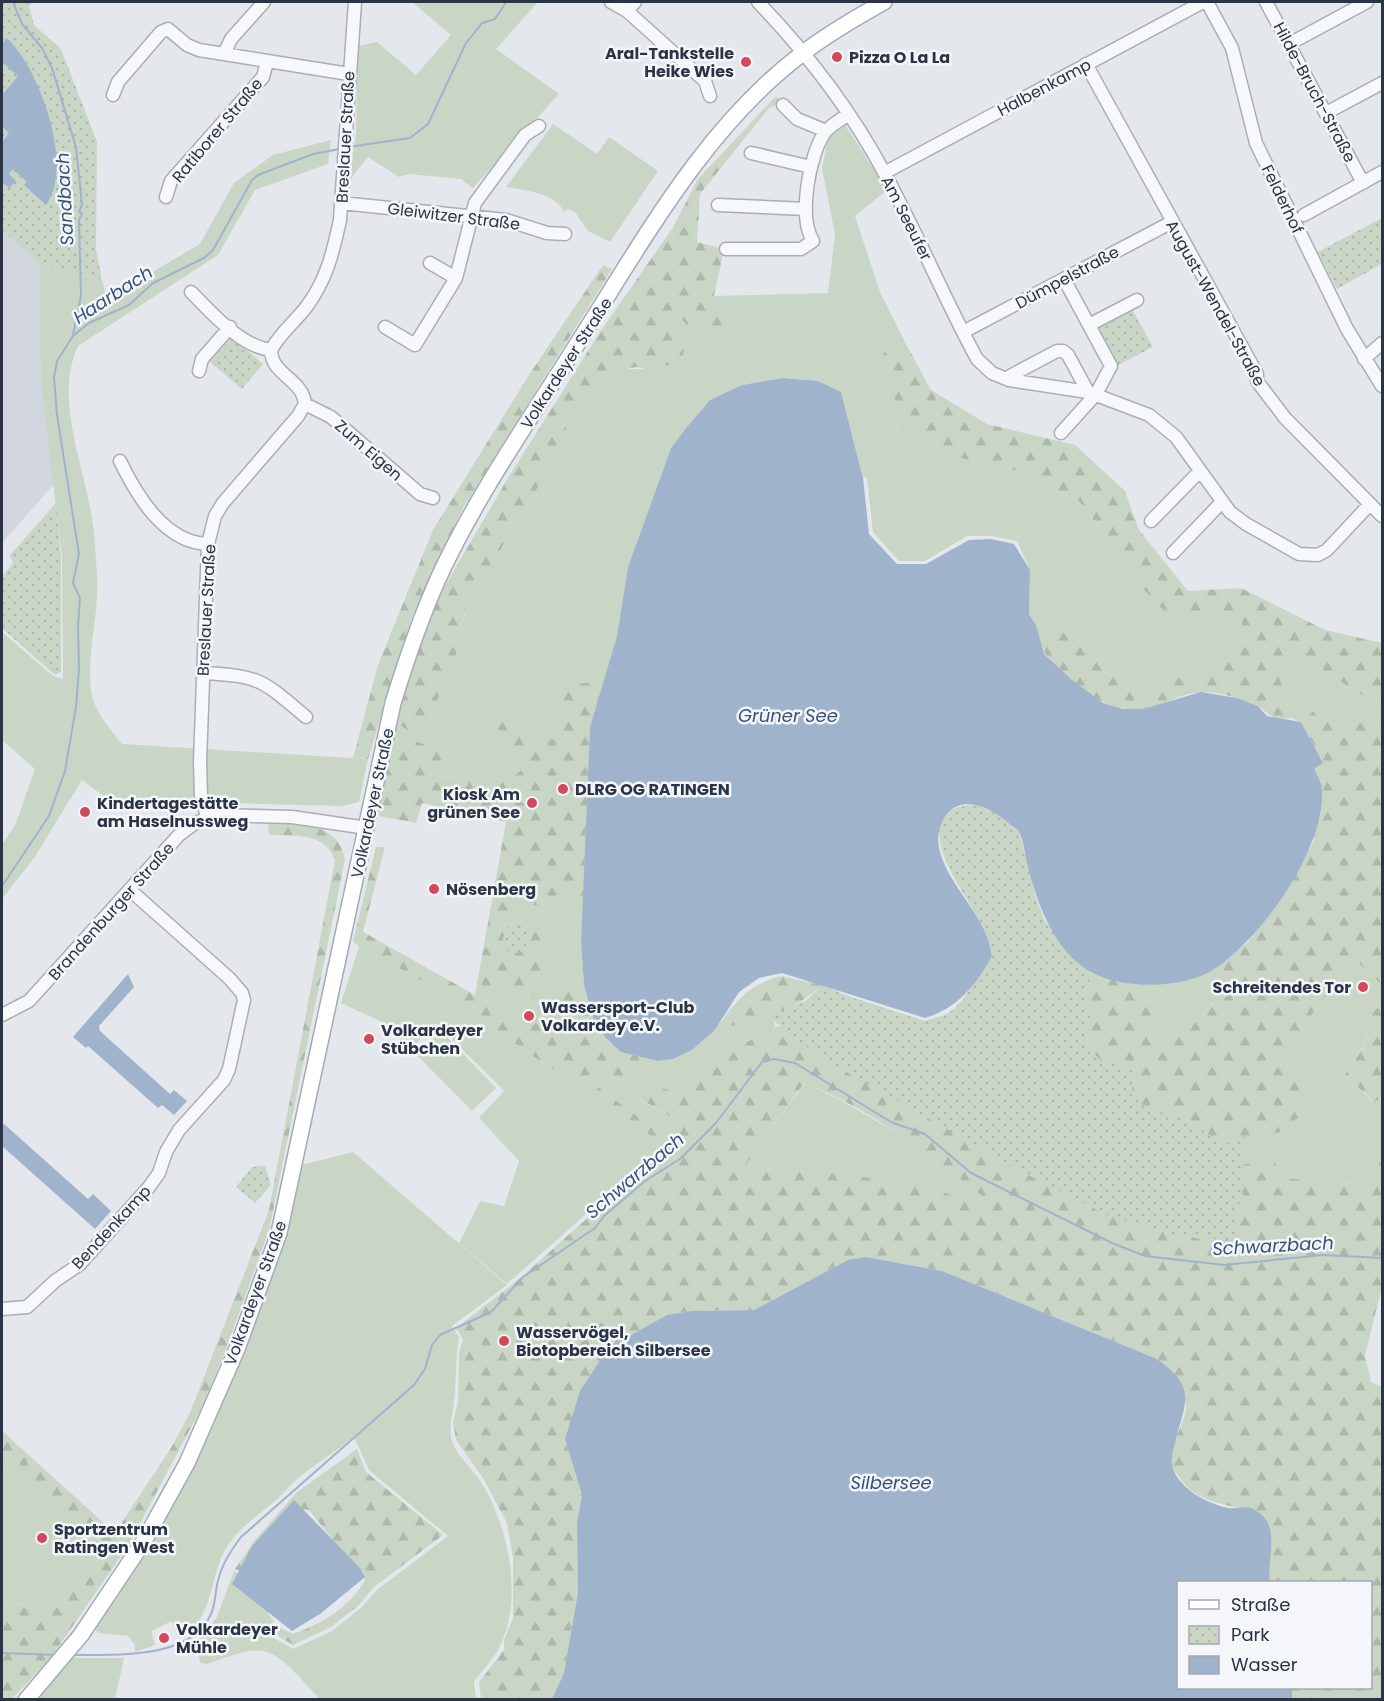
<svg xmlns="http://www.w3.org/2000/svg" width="1384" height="1701" font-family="Poppins,sans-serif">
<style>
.built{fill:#d2d6de}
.grass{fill:#c9d6c5}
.forest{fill:url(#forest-firs);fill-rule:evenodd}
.park{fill:url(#park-dots)}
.water{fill:#9fb4cc}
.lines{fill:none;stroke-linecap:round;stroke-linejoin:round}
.stream{stroke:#9fb4cc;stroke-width:2}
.minor-casing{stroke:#a9aeb7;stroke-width:15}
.major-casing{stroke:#a3abb8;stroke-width:18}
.minor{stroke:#f7f8fa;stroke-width:12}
.major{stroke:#fff;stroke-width:15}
.poi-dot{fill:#d1495b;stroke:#f4f6f9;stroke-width:2}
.labels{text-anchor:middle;stroke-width:5;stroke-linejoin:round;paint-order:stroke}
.poi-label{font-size:16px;font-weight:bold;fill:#2b3445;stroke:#f4f6f9;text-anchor:start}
.street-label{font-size:16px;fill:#2b3445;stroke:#f4f6f9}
.water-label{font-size:18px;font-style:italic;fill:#34527a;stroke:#f4f6f9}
</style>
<defs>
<pattern id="forest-firs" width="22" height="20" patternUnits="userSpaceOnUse" patternTransform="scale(1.5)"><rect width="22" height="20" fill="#c9d6c5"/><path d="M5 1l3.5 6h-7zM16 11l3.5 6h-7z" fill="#adb8ab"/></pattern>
<pattern id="park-dots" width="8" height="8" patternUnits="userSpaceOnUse" patternTransform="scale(1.5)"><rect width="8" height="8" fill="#c9d6c5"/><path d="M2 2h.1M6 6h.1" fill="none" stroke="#adb8ab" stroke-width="1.8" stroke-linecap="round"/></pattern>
</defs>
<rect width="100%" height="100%" fill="#e4e7ec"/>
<path class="built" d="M2 230 40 264 47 435 55 483 2 543Z"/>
<path class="grass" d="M412 2H538L496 49 559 94 473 188 461 179 409 174 399 177 368 157 348 182 356 134 358 46 377 42 416 75 451 35Z
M844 123 887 190 855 216 880 292 905 342 883 353 961 458 1019 471 1079 501 1112 544 1137 582 1243 617 1238 655 1201 673 1136 690 1106 673 1074 636 1036 625 1029 614 1030 570 1017 541 992 536H967L925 561H899L873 532 867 477 863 478 841 392 818 381 783 378 742 385 710 400 686 428 671 448 628 567 617 636 603 684 584 683 562 709 554 741 524 729 529 719 489 718 530 763 511 779 435 776 393 733 396 723 456 656 471 585 487 572 562 445 567 416C598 401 599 398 611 367 623 372 636 367 649 370L684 350 662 324 673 311 687 325 737 332 714 296 828 293 835 235 822 168 829 135Z
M553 124 597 154 609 137 658 171 610 242 588 231 575 212 568 209 564 212C555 193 527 191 506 187Z
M331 140 328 164 255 190 218 255 78 346C53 400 86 469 93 525 95 542 96 559 97 575 100 611 86 655 91 690 94 712 109 727 122 744L368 759 359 802 342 806 109 800 82 780 34 858 2 899V845L16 823 35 769 2 740V632L53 676 63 679 62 557 41 383 40 264 102 280 105 292 109 295 115 294 200 244 234 183 273 155Z
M1285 653 1325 672 1373 702 1382 697V722L1331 725 1313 711 1301 722 1291 718 1280 679Z
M978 805 1038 942 1093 973 1083 995 1087 1046 1301 1079 1289 1059 1310 1017 1354 959 1382 985V1004L1372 1013 1365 1043 1345 1075 1373 1102 1382 1098V1159L1366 1185 1284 1178 1239 1165 1246 1209 1203 1240 1157 1226 991 922 955 877 959 872Z
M583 900 581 942 584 985 556 989 534 1026 523 1025 491 998 507 978 532 999 533 921 532 929 515 921 520 905H554Z
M359 947 421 980 666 1146 638 1168 507 1284 459 1243 480 1201 504 1206 519 1161 479 1118 504 1091 436 1023 411 1049 382 1022 341 1003Z
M1214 969 1245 984 1214 1003 1165 1050 1149 1032 1155 1008 1145 985 1178 982Z
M768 1016 774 1021 775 1027 724 1054 687 1096 657 1086 638 1099 673 1118 670 1141 586 1078 596 1069 617 1080 657 1061 673 1059 692 1050 715 1030Z
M441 1031 496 1088 472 1111 417 1055Z
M805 1083 840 1100 911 1141 989 1201 986 1207C908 1182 825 1168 742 1169Z
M353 1152 507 1285 452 1326 459 1337C455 1358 457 1379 454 1401 453 1415 448 1425 452 1441 457 1457 472 1468 481 1482 509 1527 524 1599 499 1648 493 1660 482 1671 474 1681L476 1699H320C305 1685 287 1659 267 1652 251 1646 223 1659 207 1664L200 1663 197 1642 217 1617 234 1571 243 1576 274 1622 265 1633 293 1649 332 1631 361 1608 377 1590 448 1536 369 1470 354 1437C335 1452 313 1465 295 1481 288 1487 283 1495 275 1501 259 1514 241 1527 228 1545 208 1575 215 1623 178 1638L172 1621 151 1631 155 1645 135 1652V1645L128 1636 99 1633 93 1628 188 1469 298 1166Z
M2 1459 13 1470 18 1480 101 1557 53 1612 40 1616 25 1604 2 1606Z
M73 1658H124L115 1699H37Z"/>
<path class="forest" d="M776 96 782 102 769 108 700 194 697 242 724 249 714 296 738 331 717 339 687 325 673 311 663 324 684 350 681 362 649 370 637 367 620 370 611 367C600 398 598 401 568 416L563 445 487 572 471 585 456 656 430 716 408 730 396 723 432 608 508 478 598 335 672 229 698 179Z
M603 265 612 269 463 508 412 617 368 759 353 758 378 665 433 530 531 372Z
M905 342 931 390 987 424 1075 445 1125 491 1139 530 1188 591 1241 588 1325 630 1382 643V697L1373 702 1325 672 1285 653 1280 679 1291 718C1267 721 1271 712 1255 705 1240 698 1217 691 1201 692 1181 693 1163 706 1143 709 1106 714 1068 683 1046 655 1040 648 1038 634 1036 625L1074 636 1106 673 1136 689 1201 673 1238 655 1243 617 1171 618 1137 582 1112 544 1079 501 1019 471 961 458 903 431 883 353Z
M584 683 603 684 590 727 583 900 554 905H520L515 921 504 930 526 951 534 920C543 928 543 969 540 981 538 987 534 994 532 999L507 979 491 998 523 1025H534L556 989 584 985 594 1021 621 1052 657 1061 617 1080 596 1069 586 1078 670 1141 673 1118 638 1098 657 1086 687 1096 724 1054 775 1027 815 1020 833 991 925 1021 948 1014 963 1000 992 956 1157 1226 1203 1240 1245 1209 1239 1165 1273 1160 1284 1178 1365 1185 1382 1159V1287L1365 1355 1371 1382 1382 1387V1699H1292V1688H1370V1582H1270C1266 1563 1276 1542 1268 1524 1258 1501 1203 1514 1179 1477 1177 1474 1173 1469 1172 1466 1168 1445 1184 1427 1186 1408 1186 1403 1182 1396 1181 1391 1176 1375 1171 1369 1157 1359L942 1271 866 1257 848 1260 754 1310 691 1311 667 1315 652 1325 565 1439 582 1495 577 1523 578 1592 564 1673 552 1699H481L479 1682 504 1650V1640L513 1618V1557L507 1523 483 1478 456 1440 453 1422 458 1403 459 1353 463 1339 456 1328 518 1280 640 1171 668 1151 663 1144 421 980 359 947 353 941 376 847H385L363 932 475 995 506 822 422 803 416 823 379 816 393 733 444 752 435 776 511 779 529 763 489 719 502 706 514 718H530L524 729 553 740 562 710 554 691ZM804 1083C872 1109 931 1157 989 1201L986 1207C969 1202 952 1194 934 1190 872 1176 806 1168 743 1169Z
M1313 711 1331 725 1382 722V985L1354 959 1310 1017 1289 1059 1301 1079V1115L1280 1132 1222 1145 1184 1116 1148 1111 1087 1046 1090 1012 1083 995 1093 973 1127 983 1145 985 1155 1008 1149 1032 1165 1049 1214 1003 1244 985 1214 969 1248 942 1298 871 1313 842 1322 789 1314 769 1323 763 1301 722Z
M268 823C299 824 339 822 345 860L269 1230 226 1349 204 1403 128 1546 52 1656 12 1699H2V1606L25 1604 40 1616 53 1612 101 1557 18 1480 13 1470 2 1459V1431L115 1533 171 1448 190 1413 269 1210 335 860C325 832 294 836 269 835Z
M781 976 822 985C794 1013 753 1020 715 1030 736 1002 745 986 781 976Z
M1382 1004V1098L1374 1102 1345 1075 1365 1044 1372 1013Z
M357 1449 366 1472 443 1535 374 1587 359 1605 331 1627 293 1645 271 1632 276 1626 293 1634C323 1623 349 1608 365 1580L309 1510 296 1508 241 1572 235 1569 255 1540 296 1493Z"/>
<path class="park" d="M2 2H33L29 6 34 25 61 49 97 142 96 249 102 280 40 264 2 230Z
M1382 218V264L1337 289 1318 252Z
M1132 309 1153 347 1116 366 1096 328Z
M232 337 263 364 242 389 210 362Z
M56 503 61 557V672L55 675 2 628V577L13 563 10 555Z
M978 805 997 813 1019 832 1036 898 1045 921 1066 950 1093 973 1083 995 1090 1012 1087 1046 1101 1061 1116 1060 1133 1072 1132 1094 1148 1111 1184 1116 1222 1145 1245 1136 1236 1241 1178 1236 1111 1217 1030 1176 818 1056 768 1016 807 1000 822 985 872 1006 925 1021 948 1014 963 1000 992 955C990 948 989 940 986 933 975 905 919 842 947 813 955 805 968 806 978 805Z
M515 921 532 929 526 951 509 954 503 944 504 930Z
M265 1166 271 1185 255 1203 236 1187 252 1167Z"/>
<path class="water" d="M7 38C39 68 75 165 46 205L24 185 27 182 13 169 9 174 16 181 9 188 2 182V142L9 133 2 126V95L18 76 2 62V44Z
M783 378 818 381 841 392 863 478 869 534 897 564H926L969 540 991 539 1014 544 1030 570 1029 614 1036 625 1044 654 1072 680 1103 703 1123 709H1143L1201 692 1237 698 1258 706 1267 716 1301 722 1323 763 1314 769C1317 775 1322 783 1322 790 1325 849 1263 936 1216 968 1185 989 1126 990 1093 973 1055 953 1038 906 1028 867 1025 857 1024 841 1019 832 1016 828 1009 824 1005 820 981 800 947 794 939 832 932 865 975 905 986 934 989 940 990 948 992 956 976 985 958 1008 925 1018L782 973 759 978 739 992 715 1030 692 1050 673 1059 657 1061 621 1052 606 1038 594 1021 584 985 581 942 590 727 617 636 628 567 671 448 686 428 710 400 742 385Z
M128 974 134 987 99 1026 100 1031 170 1094 174 1090 187 1101 174 1115 162 1105 158 1108 88 1046 86 1048 73 1037Z
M4 1124 88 1199 93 1194 111 1211 95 1229 2 1146V1125Z
M866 1257 942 1271 1157 1359C1198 1388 1185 1402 1175 1443 1173 1449 1171 1459 1172 1465 1177 1488 1208 1504 1228 1508 1236 1509 1244 1506 1251 1508 1257 1510 1266 1518 1268 1523 1276 1541 1267 1564 1270 1582H1178V1688H1292V1699H552L564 1673 578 1592 577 1523 582 1495 565 1439 580 1391 608 1348 667 1315 691 1311 754 1310 848 1260Z
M294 1500 360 1568 365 1577 320 1614 292 1631 232 1584 252 1546Z"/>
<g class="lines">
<path class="stream" d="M13 2 22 24 42 48 52 68 76 147 82 205 79 212 82 214 79 220 81 296 73 335
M349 147 410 138 428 124 466 43 482 23 495 19 506 2
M2 886 49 816 65 771 76 707 79 669 78 626 80 598 73 583 79 554 57 415 54 377 57 361 73 336 89 323 129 305 153 283 204 258 213 250 252 180 258 175 313 154 340 149
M2 1653 56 1655
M71 1655C112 1655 192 1660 211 1614 216 1603 215 1589 219 1577 223 1562 232 1549 241 1537L414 1385 425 1369 432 1345 440 1335 491 1312 523 1277 595 1228 604 1216 645 1181 680 1159 716 1123 762 1062 774 1059 795 1063 891 1122 925 1134 971 1173 1112 1243 1145 1256 1224 1265 1323 1255 1382 1258"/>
<defs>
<path id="minor" d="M611 2 627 11
M635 2 627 11 705 81 710 96
M758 2C807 53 852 112 885 174 918 235 944 298 977 359L992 373 1009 380 1088 392 1149 415 1176 437 1230 512 1246 524 1299 554 1318 555 1327 550 1370 504
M1207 2 1232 48 1256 143 1347 329 1382 386
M1266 2 1363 183
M1289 44 1367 2
M224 54 231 39 264 2
M1086 64 1257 374V381L1285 418 1382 516
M113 95 118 82 161 32 168 29 187 45 199 50 349 74
M783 105 797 119 826 131
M1326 113 1382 83
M751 153 811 167
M884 173 1203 2
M166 197 171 181 263 77 267 62
M341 203 506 220 547 233 565 234
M718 205 806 209
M1304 215 1382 172
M726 249H801L813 241C798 217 809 155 825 132 830 126 840 120 847 115
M430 263 456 278
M191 292C212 313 240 346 271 350
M1089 325 1137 300
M385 327 415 345 456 278 475 203 525 135 539 126
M963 332 1172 222
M1364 359 1382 343
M199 371 202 359 230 327
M1009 380 1010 376 1057 351H1063L1068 355 1088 392
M305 404 331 417 420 494 433 498
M1061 433 1096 394 1111 366 1064 279
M120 461C137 496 165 543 208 544
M1151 521 1200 471
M1173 553 1221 503
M203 673C261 676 262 680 306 717
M207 817 201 795 200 762 208 544 215 516 223 503 298 416 305 404C303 379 271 375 271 350 280 333 296 321 307 306 327 279 333 252 340 220L355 2
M2 1015 29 1001 179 835 195 823 216 815 292 817 367 828
M2 1309 27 1307 55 1281 80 1264 149 1187 159 1173 166 1152 179 1130 224 1080 229 1069 244 1000 242 993 229 978 130 890"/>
<path id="major" d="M26 1700 81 1635 144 1541 187 1463 237 1349 279 1233 393 703C406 661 420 619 438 579 475 498 527 424 574 349 641 245 703 128 803 53 828 34 857 17 884 2"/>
</defs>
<use href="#minor" class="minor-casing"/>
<use href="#major" class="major-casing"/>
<use href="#minor" class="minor"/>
<use href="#major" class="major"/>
</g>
<g class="poi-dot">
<circle cx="837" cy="57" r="6"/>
<circle cx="746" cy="62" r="6"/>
<circle cx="563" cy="789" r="6"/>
<circle cx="532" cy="803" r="6"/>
<circle cx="85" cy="812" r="6"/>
<circle cx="434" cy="889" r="6"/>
<circle cx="1363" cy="987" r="6"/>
<circle cx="529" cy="1016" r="6"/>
<circle cx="369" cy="1039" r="6"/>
<circle cx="504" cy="1341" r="6"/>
<circle cx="42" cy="1538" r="6"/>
<circle cx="164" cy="1638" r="6"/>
</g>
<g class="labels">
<g class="poi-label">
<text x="734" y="59" text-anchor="end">Aral-Tankstelle<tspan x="734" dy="18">Heike Wies</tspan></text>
<text x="849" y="63">Pizza O La La</text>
<text x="575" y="795">DLRG OG RATINGEN</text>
<text x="520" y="800" text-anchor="end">Kiosk Am<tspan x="520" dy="18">grünen See</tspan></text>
<text x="97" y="809">Kindertagestätte<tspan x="97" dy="18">am Haselnussweg</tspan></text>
<text x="446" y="895">Nösenberg</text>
<text x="1351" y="993" text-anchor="end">Schreitendes Tor</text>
<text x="541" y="1013">Wassersport-Club<tspan x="541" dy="18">Volkardey e.V.</tspan></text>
<text x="381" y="1036">Volkardeyer<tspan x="381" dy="18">Stübchen</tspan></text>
<text x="516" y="1338">Wasservögel,<tspan x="516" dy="18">Biotopbereich Silbersee</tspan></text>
<text x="54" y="1535">Sportzentrum<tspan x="54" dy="18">Ratingen West</tspan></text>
<text x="176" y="1635">Volkardeyer<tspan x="176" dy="18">Mühle</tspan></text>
</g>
<g class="street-label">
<text transform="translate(1044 87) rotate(-28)" y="6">Halbenkamp</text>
<text transform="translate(1315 92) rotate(62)" y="6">Hilde-Bruch-Straße</text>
<text transform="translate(217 130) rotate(-50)" y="6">Ratiborer Straße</text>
<text transform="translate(345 137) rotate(-87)" y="6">Breslauer Straße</text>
<text transform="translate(1283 199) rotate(64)" y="6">Felderhof</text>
<text transform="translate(454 216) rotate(7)" y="6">Gleiwitzer Straße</text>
<text transform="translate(907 218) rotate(63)" y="6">Am Seeufer</text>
<text transform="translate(1067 277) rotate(-28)" y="6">Dümpelstraße</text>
<text transform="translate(1216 303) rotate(61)" y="6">August-Wendel-Straße</text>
<text transform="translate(566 363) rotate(-57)" y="6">Volkardeyer Straße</text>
<text transform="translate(369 450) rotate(41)" y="6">Zum Eigen</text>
<text transform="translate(206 610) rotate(-87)" y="6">Breslauer Straße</text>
<text transform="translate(372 803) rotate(-78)" y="6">Volkardeyer Straße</text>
<text transform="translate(111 911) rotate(-48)" y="6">Brandenburger Straße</text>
<text transform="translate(111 1227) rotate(-47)" y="6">Bendenkamp</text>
<text transform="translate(255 1293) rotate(-70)" y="6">Volkardeyer Straße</text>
</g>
<g class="water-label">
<text transform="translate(65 199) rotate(-93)" y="6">Sandbach</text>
<text transform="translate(113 295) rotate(-33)" y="6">Haarbach</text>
<text x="788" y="722">Grüner See</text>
<text transform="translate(635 1176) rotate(-40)" y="6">Schwarzbach</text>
<text transform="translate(1273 1246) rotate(-3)" y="6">Schwarzbach</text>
<text x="891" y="1489">Silbersee</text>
</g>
</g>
<rect width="1384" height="1701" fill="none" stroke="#2b3445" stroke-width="6"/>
<rect x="1177" y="1581" width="195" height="108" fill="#f4f6f9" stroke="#a4a8b1" stroke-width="1.5"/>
<rect x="1189" y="1600" width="30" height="9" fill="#ffffff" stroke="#a4a8b1" stroke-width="1.5"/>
<text x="1231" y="1611" font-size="18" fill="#2b3445">Straße</text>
<rect x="1189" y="1626" width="30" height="18" fill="url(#park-dots)" stroke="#a4a8b1" stroke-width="1.5"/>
<text x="1231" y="1641" font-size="18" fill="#2b3445">Park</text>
<rect x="1189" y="1656" width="30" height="18" fill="#9fb4cc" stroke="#a4a8b1" stroke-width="1.5"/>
<text x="1231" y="1671" font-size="18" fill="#2b3445">Wasser</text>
</svg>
